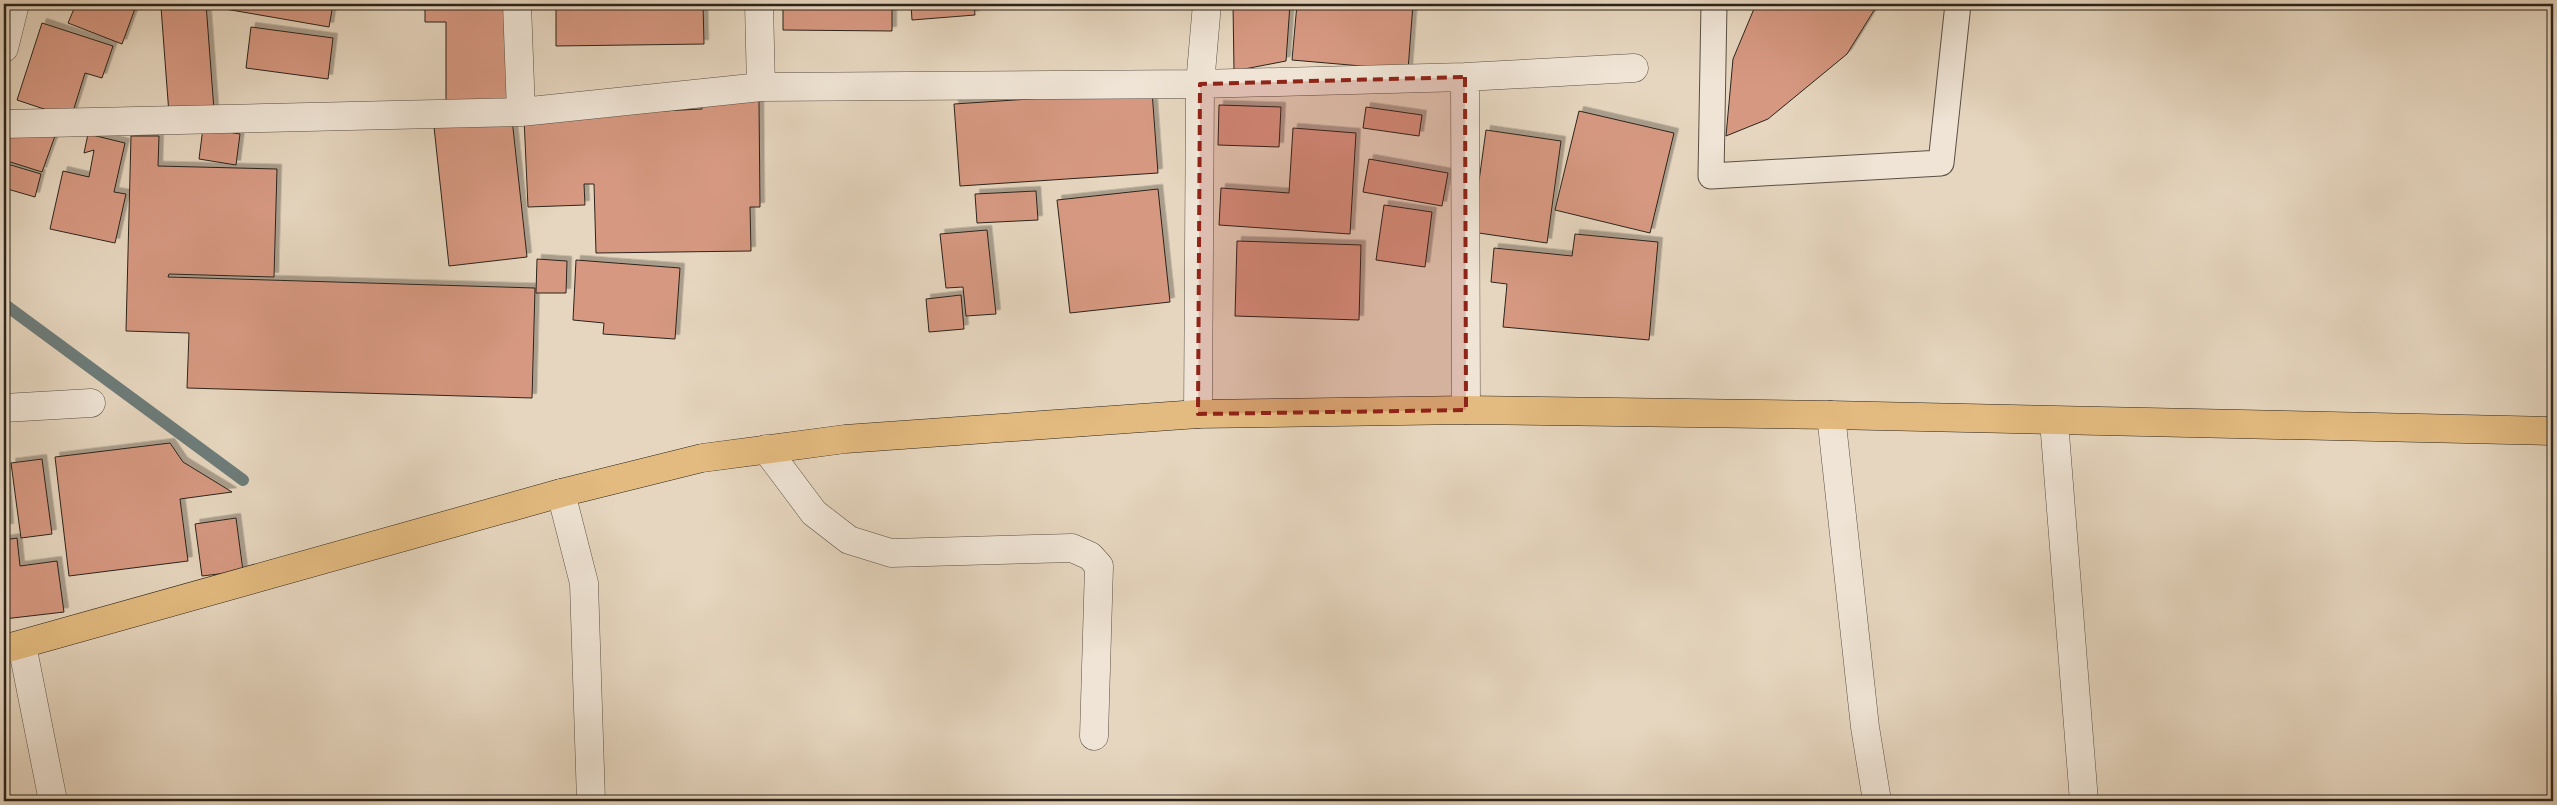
<svg xmlns="http://www.w3.org/2000/svg" width="2557" height="805" font-family="'Old Standard TT',serif">
<style>
.lines{fill:none;stroke-linecap:round;stroke-linejoin:round}
.stream{stroke:#6d7c7a;stroke-width:12}
.building{fill:#d69881;stroke:#2c241b;filter:url(#shadow)}
.service-casing{stroke:#5a5044;stroke-width:27}
.minor-casing{stroke:#5a5044;stroke-width:29}
.primary-casing{stroke:#2c241b;stroke-width:29}
.service{stroke:#efe4d5;stroke-width:25}
.minor{stroke:#efe4d5;stroke-width:28}
.primary{stroke:#e3bb80;stroke-width:28}
.marked{fill:#8f2418;fill-opacity:0.2;stroke:#8f2418;stroke-width:4;stroke-dasharray:10 6;stroke-linejoin:round}
</style>
<defs>
<filter id="shadow"><feDropShadow dx="4.5" dy="-4.5" stdDeviation="0" flood-color="#0004"/></filter>
</defs>
<rect width="100%" height="100%" fill="#e6d6bf"/>
<filter id="stains"><feTurbulence type="fractalNoise" baseFrequency=".004" numOctaves="4"/><feColorMatrix values="0 0 0 0 .2 0 0 0 0 .09 0 0 0 0 .02 0 0 0 .5 -.17"/></filter>
<radialGradient id="worn" r=".72"><stop offset=".6" stop-color="#630" stop-opacity="0"/><stop offset="1" stop-color="#630" stop-opacity=".3"/></radialGradient>
<g class="lines">
<path class="stream" d="M4 304 243 480"/>
</g>
<path class="building" d="M76 4H130L136 6 122 44 68 23Z
M206 4 214 110 169 114 161 7Z
M209 4H333L329 27 208 6Z
M425 4H509V101H446V22H425Z
M556 4H703L704 44 556 46Z
M783 4H892V31L783 30Z
M911 4H974L975 15 912 20Z
M1233 4H1290L1286 61 1234 71Z
M1297 4H1413L1408 70 1292 60Z
M1756 4H1878L1847 54 1768 119 1726 136 1733 59Z
M42 23 113 46 102 78 85 73 71 118 17 100Z
M251 27 333 38 328 79 246 68Z
M1152 91 1158 173 960 186 954 104Z
M759 101 760 207H750L751 251 596 253 594 184H584L585 205 528 207 524 118 702 109V102Z
M1219 105 1281 107 1279 147 1218 145Z
M1366 107 1422 115 1419 136 1363 128Z
M1579 111 1674 133 1650 233 1555 210Z
M512 119 527 257 449 266 434 127Z
M203 128 240 134 236 165 199 159Z
M1293 128 1356 133 1350 234 1219 225 1221 188 1289 193Z
M1486 130 1561 141 1547 243 1472 232Z
M4 133 55 136 42 172 4 160Z
M88 134 125 143 114 192 126 194 115 243 50 229 63 171 89 177 94 150 84 153Z
M131 136H159L158 166 277 169 274 277 169 274 168 277 535 288 532 398 187 388 189 333 126 331Z
M1369 159 1448 173 1442 206 1363 192Z
M4 163 41 174 35 197 4 188Z
M1158 189 1170 302 1070 313 1057 200Z
M1036 191 1038 220 977 223 975 194Z
M1384 205 1432 212 1425 267 1376 260Z
M987 230 996 314 966 316 963 287 946 288 940 234Z
M1575 234 1658 242 1649 340 1503 327 1507 284 1491 282 1494 248 1572 256Z
M1237 241 1361 245 1359 320 1235 316Z
M537 259 567 261 566 293H536Z
M576 260 680 268 675 339 603 334 604 323 573 320Z
M961 295 964 329 929 332 926 299Z
M170 443 183 462 232 492 180 499 188 561 69 576 55 457Z
M4 457 9 528H4Z
M42 459 52 534 21 538 11 463Z
M236 518 243 571 202 576 195 524Z
M17 538 20 566 57 561 64 612 4 619V540Z"/>
<g class="lines">
<defs>
<path id="service" d="M1714 4 1711 176 1941 163 1958 4"/>
<path id="minor" d="M517 4 521 112
M759 4 761 87
M1207 4 1200 84 1465 77 1634 68
M4 48 15 4
M1465 77 1466 410
M4 124 521 112 761 87 1200 84 1198 414
M4 408 91 403
M1831 415 1865 727 1877 801
M2054 421 2084 801
M766 449 814 513 849 540 891 553 1072 548 1090 556 1099 566 1094 736
M561 493 584 583 591 801
M22 645 53 801"/>
<path id="primary" d="M4 649 561 493 702 458 845 439 1198 414 1466 410 1831 415 2553 431"/>
</defs>
<use href="#service" class="service-casing"/>
<use href="#minor" class="minor-casing"/>
<use href="#primary" class="primary-casing"/>
<use href="#service" class="service"/>
<use href="#minor" class="minor"/>
<use href="#primary" class="primary"/>
</g>
<path class="marked" d="M1465 77 1466 410 1198 414 1200 84Z"/>
<rect width="2557" height="805" fill="none" stroke="#e6d6bf" stroke-width="20"/>
<rect x="5" y="5" width="2547" height="795" fill="none" stroke="#2c241b" stroke-width="2.5"/>
<rect x="10" y="10" width="2537" height="785" fill="none" stroke="#2c241b"/>
<rect width="100%" height="100%" filter="url(#stains)"/>
<rect width="100%" height="100%" fill="url(#worn)"/>
</svg>
